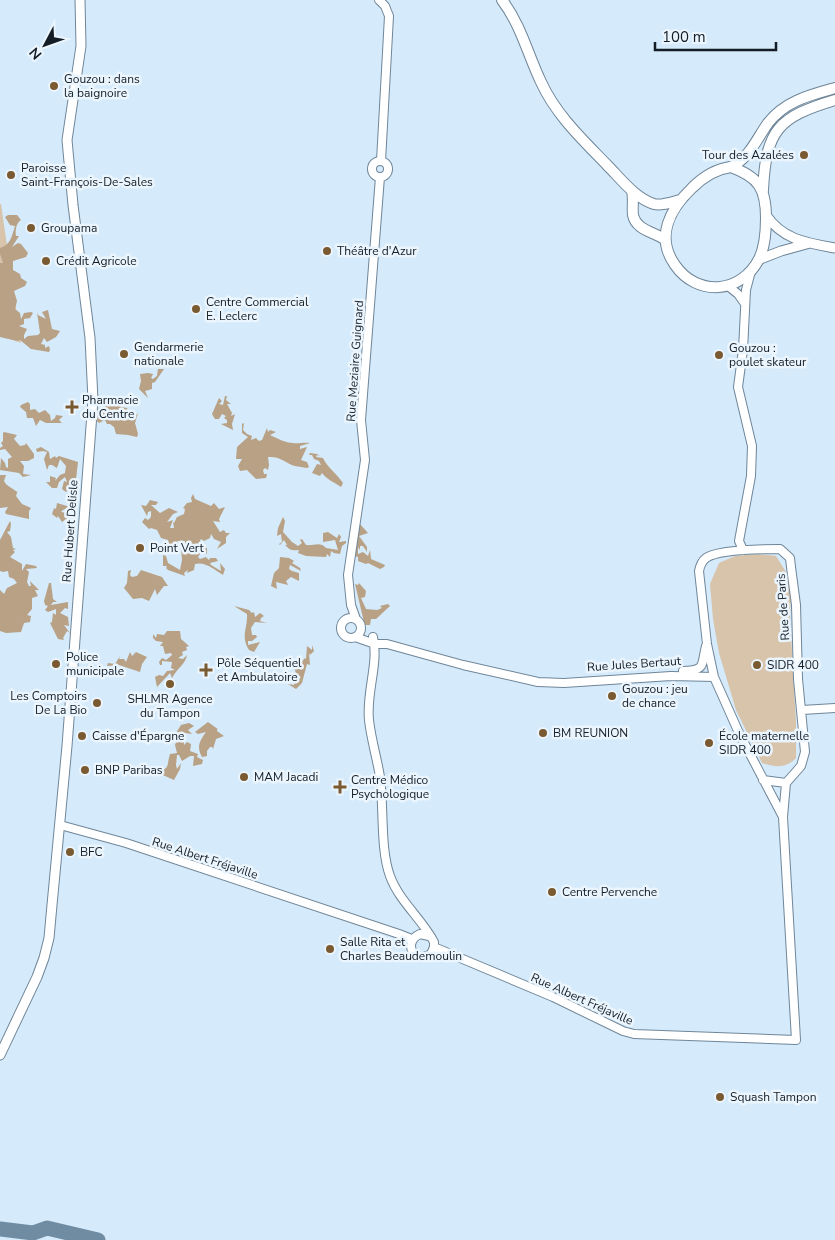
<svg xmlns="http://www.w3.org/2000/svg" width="835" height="1240" font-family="'Nunito Sans',sans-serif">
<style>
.green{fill:#d8c3ab}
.forest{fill:#b8a185}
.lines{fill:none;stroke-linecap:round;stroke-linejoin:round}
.river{stroke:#6f8ca3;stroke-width:15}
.tertiary-casing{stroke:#6f8699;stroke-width:10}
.secondary-casing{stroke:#6f8699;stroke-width:11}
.primary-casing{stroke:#6f8699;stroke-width:12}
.trunk-casing{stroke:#6f8699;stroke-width:12}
.tertiary{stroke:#fff;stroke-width:8}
.secondary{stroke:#fff;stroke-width:9}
.primary{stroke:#fff;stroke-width:10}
.trunk{stroke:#fff;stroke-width:10}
.poi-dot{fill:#7a5a30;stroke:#ebf5fe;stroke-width:2}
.labels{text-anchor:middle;stroke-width:5;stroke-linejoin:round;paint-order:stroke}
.poi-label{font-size:12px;fill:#141d25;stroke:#ebf5fe;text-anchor:start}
.street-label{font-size:12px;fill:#141d25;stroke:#ebf5fe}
</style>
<rect width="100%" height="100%" fill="#d5eafa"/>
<path class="green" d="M0 204H1L21 343 0 335Z
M757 554 776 556 786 572 791 595 790 617 796 722V758C785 769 775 767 762 763L736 710 719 653 713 619 710 584 719 563 735 556Z"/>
<path class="forest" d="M8 215H17L21 220C16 223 15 231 16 236H19L12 247 18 243 21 244 28 253 26 257 13 261V270L20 274 21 278 27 282 25 286 14 291 17 301 15 309 20 313 21 319 24 313 31 312 33 313 30 318 24 319V324L19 326 27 329 24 335V339L28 336 38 335 40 333 37 312 38 315 46 319 42 312 48 310 52 329 60 331 56 337 47 342 44 338 41 344 45 345V348L49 346 50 350 49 352 31 349 20 340 17 341 0 337V263H3L0 254V248C11 245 12 235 15 226L10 225 5 217Z
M158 369H164L155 382 152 383V389L145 391 148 398 139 389 141 381 140 374 148 373 153 374 151 378 153 379 157 376Z
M225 396H227L226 400 231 404H227L232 413 231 416 235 414 232 424 233 430 221 424 227 423V420L224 418 226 416 222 414 219 419H215L212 414 219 398 222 401 219 404 223 405Z
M104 399 109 402 111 401 121 407 127 408 128 411 136 415 138 413 135 423 138 434 137 437 128 435 116 434 114 427 110 424H107L105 420 99 423 96 420V414L98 412 96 410 100 408H105Z
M28 402 30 404V410L35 409 39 413 45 410 50 415 51 421 55 418 56 415 63 416 59 420 62 423H46L40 420 36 426 33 418H27L26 412 20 407 21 405Z
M244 423 243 430 247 434 252 436 251 440 256 438 259 441 262 440 267 428 268 432 270 430 276 432 270 435C276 438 286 443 293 443 298 444 303 442 310 443L300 446V449L307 447 301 460 307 462 309 467 307 468C303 467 299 467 295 466 285 463 281 456 268 457L269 465 268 470 265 468 263 470 264 474H267L266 478 256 479 247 470 240 471 238 466 242 459H236L237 447 248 437 242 433V424Z
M4 432 17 435 14 439 20 446 25 445 26 443 34 454V458L28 461H20L24 466 23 474 31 475 23 477 19 473 0 470 1 458 5 463 6 467 8 468V459L12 457 5 449 0 450V448L3 446 1 443 3 441V433Z
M41 447 49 452 50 459 55 456 56 458 59 456 78 462 73 505 63 510 61 512 73 514 62 522 58 516 57 518 52 514 54 508 56 509 57 503 67 506 71 505 67 497 72 494 74 484 66 492 62 489 64 481 67 482 65 477 59 482 57 488H52L46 482H50V476L56 478 55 481 60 475 65 473 66 466 60 459 57 468 52 465H49L47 470 44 459 47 452 43 451 37 452 36 449Z
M310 453 317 454 320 456 317 455 316 457 323 458C327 467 337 474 343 483L341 487C334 482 326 479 322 473L320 476 312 473 317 464 321 465 319 461 314 459 312 455H309Z
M0 475H6L4 481C7 487 13 488 17 492L18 490 16 496 22 504 31 508 29 511V519L6 514 5 512 8 507 0 508Z
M193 494 195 499 211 506 214 503 219 509 225 507 219 519 220 522 213 521 220 532 224 530 226 533H230L226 537V543L217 549 221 542 214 539 211 534 210 538 204 541 201 539 200 541 202 547 207 548V554L202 551 198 557 200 559 206 557 209 560 210 558H216L218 561 210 563 211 565 221 571 220 563 225 569 223 575C215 570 205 561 195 564L194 570 187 573 188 570 184 573 185 576 168 570 166 568 167 566H163V555L166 556 168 563 180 570 182 560 181 547 185 544V541H177L179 545 173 554 174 546 170 547 168 540 161 538 157 530 151 528 149 529 142 522 145 518 148 520 151 517V511L148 512 147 516 141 505 146 506 150 500 158 502 156 505H151L160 513 169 508 178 512 173 514 167 522 173 520 170 528H174L173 522 174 523 177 517 184 514 185 509 183 508 187 503 192 502 191 498Z
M283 517 285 521 283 532 292 542 298 546 302 543 300 540 302 539 306 545C314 546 320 541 326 548L338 550 335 540 323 542V533L328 532 337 538 339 534 341 537 339 542 346 541V543L342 546 340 554 334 553 331 551 330 557 327 554 326 557 306 556 298 553 299 550C292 551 290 550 285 545H287L284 540 280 545 279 544 282 542 281 534 277 536 278 528Z
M10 521 11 524 10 531 7 532 11 537 13 548 16 549 13 550 15 552 10 557 22 564V571L26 564 36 566 37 568 26 569 29 572 27 582 29 586H31L30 581 39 590H35L38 596 32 598V609L27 615 31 616 30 622 24 623 21 632 6 633 0 631V590L4 594 7 588 17 583 14 579 9 577 8 571 3 572 0 571V540Z
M359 523 368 533 359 536 367 547V552L363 546H360V550L358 547V554L363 552 368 556 370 550 371 559 385 565 384 567 380 569 368 563 366 564 358 561V557L355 556Z
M280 557 289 558 294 561 292 563 300 568 301 571 290 565 289 569 292 571 299 573V581L291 577 286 581 288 585 276 582 277 589 271 586 274 573 279 568Z
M131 570 130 575 132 577 137 576 141 570 162 577 168 586H164L157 595 155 589 149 601 142 598 133 599 124 588 127 583 128 571Z
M49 583H51L53 599 57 602H53L51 605 68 602V609L65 608 60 613 68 617 69 626 64 625 70 633 67 631 63 638 64 640 58 639 50 623 52 622 53 613 56 615V609L48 612 45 610 48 606 45 605 44 601Z
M359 583 366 591 365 597 361 598 366 609 377 610 382 608 380 606 388 604 390 606 376 619H371L370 625H365L364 622 355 584 358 585Z
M234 606 249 610 252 613 254 612 255 617 260 613 264 616 261 618 260 621 267 623 255 622 251 628 252 635H256L257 637 252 641H248V645L260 642 254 652 249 650C240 636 248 628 247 614Z
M167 631H180L181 639 189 646 186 647 187 650 182 652 183 655 178 658 183 659 187 655C185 665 178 667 172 678L170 673 157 687 155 677 159 675 163 676 167 671 175 670 171 668 172 662 162 661V665H160L159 662 162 658 166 660 172 655 171 653 165 654 163 646H160L163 642 156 641 153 638V634L156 638 157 634 164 635Z
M312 645 314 651 310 655 309 653 310 665 307 664 302 683 296 689 288 684 294 685 296 679 298 680 301 677 296 674 294 666 299 669V665L305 658 306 659 307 646 312 650Z
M130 652 132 656 136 652 147 657 142 664 140 672 119 665 107 666 108 663 115 664 120 656 119 659H124L126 662Z
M208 722 219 730 217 729V731L224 736 216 739 213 749 212 747H210L207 751V756L202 757C196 746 200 741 206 732L198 734 195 732Z
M189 723 194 726 188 730 192 734 185 733 183 734 184 745 187 742 191 744 190 751 198 754 197 757 203 760 202 764 193 766 194 756H190L182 761 179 755H177L176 765 177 769 181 763 180 769 174 780 156 772C171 768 166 767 170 754L177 753 175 745 178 737 176 733 181 725Z"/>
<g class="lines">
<path class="river" d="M0 1229 33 1233 47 1228 98 1240"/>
<defs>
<path id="tertiary" d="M379 0 385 6 389 16 381 161
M372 169a8 8 0 1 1 16 0a8 8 0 1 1-16 0Z
M728 286 738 294 745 304
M743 550 739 541 751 476 752 446 738 387 743 350 746 290 751 271
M341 628a10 10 0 1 1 20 0a10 10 0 1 1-20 0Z
M356 619 351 605 348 575 365 460 361 420 380 177
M355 637 375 644H387L463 665 538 682 564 683 671 676 714 677
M373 637C379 664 366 692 369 720 371 739 377 758 380 777 384 806 380 849 390 876 399 901 422 919 434 942V947L431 954C414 965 402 942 420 934L429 936
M683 671C706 670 701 666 706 646
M802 710 835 708
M763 780 786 783
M60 825 126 843 399 934 409 938 411 941
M434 947 553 997 623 1031 634 1034 796 1040 783 817 786 783 801 766 805 752 798 679 796 605 791 567 790 558 780 549C764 549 718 549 706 558 702 561 700 566 699 571L707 644 714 677 739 733 783 817"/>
<path id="secondary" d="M766 215C783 240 807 243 835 248
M758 260 781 251 810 243
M0 1055 37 977 44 958 49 938 52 905 67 746 93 400 90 338 73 205 67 140 81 46 80 0"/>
<path id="primary" d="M502 0C521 25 528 55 541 82 556 115 583 140 607 165 621 179 635 198 654 204 662 206 672 202 680 200
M731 167C759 177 766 189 766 218 766 232 765 247 759 259 741 294 697 297 675 265 655 237 670 209 692 188 703 177 715 169 731 167Z
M632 191C634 199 632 207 633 215 636 230 654 232 664 239"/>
<path id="trunk" d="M731 167C750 157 756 140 768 123 785 101 810 95 835 88
M763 190C766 130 778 117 835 100"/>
</defs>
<use href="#tertiary" class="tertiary-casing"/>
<use href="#secondary" class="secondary-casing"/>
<use href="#primary" class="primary-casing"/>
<use href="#trunk" class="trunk-casing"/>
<use href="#tertiary" class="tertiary"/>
<use href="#secondary" class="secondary"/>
<use href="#primary" class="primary"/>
<use href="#trunk" class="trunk"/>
</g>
<g class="poi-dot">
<circle cx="54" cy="86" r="5"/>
<circle cx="804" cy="155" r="5"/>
<circle cx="11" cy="175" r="5"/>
<circle cx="31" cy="228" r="5"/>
<circle cx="327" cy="251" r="5"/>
<circle cx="46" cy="261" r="5"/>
<circle cx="196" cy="309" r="5"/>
<circle cx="124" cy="354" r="5"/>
<circle cx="719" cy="355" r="5"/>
<path d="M69.5 399.5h5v5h5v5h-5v5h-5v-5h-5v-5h5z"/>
<circle cx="140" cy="548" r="5"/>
<circle cx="56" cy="664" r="5"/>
<circle cx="757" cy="665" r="5"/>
<path d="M203.5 662.5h5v5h5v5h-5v5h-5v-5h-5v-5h5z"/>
<circle cx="170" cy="684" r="5"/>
<circle cx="612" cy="696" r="5"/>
<circle cx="97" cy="703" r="5"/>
<circle cx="543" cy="733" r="5"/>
<circle cx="82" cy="736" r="5"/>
<circle cx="709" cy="743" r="5"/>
<circle cx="85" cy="770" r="5"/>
<circle cx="244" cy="777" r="5"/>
<path d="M337.5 779.5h5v5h5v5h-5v5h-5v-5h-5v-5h5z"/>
<circle cx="70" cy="852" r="5"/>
<circle cx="552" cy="892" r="5"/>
<circle cx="330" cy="949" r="5"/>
<circle cx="720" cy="1097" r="5"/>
</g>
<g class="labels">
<g class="poi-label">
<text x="64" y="83">Gouzou : dans<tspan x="64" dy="14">la baignoire</tspan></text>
<text x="794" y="159" text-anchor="end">Tour des Azalées</text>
<text x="21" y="172">Paroisse<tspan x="21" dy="14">Saint-François-De-Sales</tspan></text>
<text x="41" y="232">Groupama</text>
<text x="337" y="255">Théâtre d'Azur</text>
<text x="56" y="265">Crédit Agricole</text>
<text x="206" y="306">Centre Commercial<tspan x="206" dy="14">E. Leclerc</tspan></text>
<text x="134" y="351">Gendarmerie<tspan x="134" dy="14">nationale</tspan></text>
<text x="729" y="352">Gouzou :<tspan x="729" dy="14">poulet skateur</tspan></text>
<text x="82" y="404">Pharmacie<tspan x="82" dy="14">du Centre</tspan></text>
<text x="150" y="552">Point Vert</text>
<text x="66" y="661">Police<tspan x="66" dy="14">municipale</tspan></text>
<text x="217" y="667">Pôle Séquentiel<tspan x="217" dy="14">et Ambulatoire</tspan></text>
<text x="767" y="669">SIDR 400</text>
<text x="622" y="693">Gouzou : jeu<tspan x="622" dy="14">de chance</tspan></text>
<text x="87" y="700" text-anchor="end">Les Comptoirs<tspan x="87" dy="14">De La Bio</tspan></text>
<text x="170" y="703" text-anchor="middle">SHLMR Agence<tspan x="170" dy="14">du Tampon</tspan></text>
<text x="553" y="737">BM REUNION</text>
<text x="92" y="740">Caisse d'Épargne</text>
<text x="719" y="740">École maternelle<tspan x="719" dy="14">SIDR 400</tspan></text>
<text x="95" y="774">BNP Paribas</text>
<text x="254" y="781">MAM Jacadi</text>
<text x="351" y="784">Centre Médico<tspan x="351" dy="14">Psychologique</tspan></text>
<text x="80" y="856">BFC</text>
<text x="562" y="896">Centre Pervenche</text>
<text x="340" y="946">Salle Rita et<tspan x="340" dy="14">Charles Beaudemoulin</tspan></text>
<text x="730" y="1101">Squash Tampon</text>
</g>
<g class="street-label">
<text transform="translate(355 361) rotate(-86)" y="4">Rue Meziaire Guignard</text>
<text transform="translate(70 531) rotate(-86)" y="4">Rue Hubert Delisle</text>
<text transform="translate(783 607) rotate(-94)" y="4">Rue de Paris</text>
<text transform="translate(634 664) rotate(-4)" y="4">Rue Jules Bertaut</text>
<text transform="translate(205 858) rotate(18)" y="4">Rue Albert Fréjaville</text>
<text transform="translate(582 999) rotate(24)" y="4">Rue Albert Fréjaville</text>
</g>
</g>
<g transform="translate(45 45) rotate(229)" stroke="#ebf5fe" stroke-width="4" paint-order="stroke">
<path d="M0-4L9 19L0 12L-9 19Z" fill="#141d25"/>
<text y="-8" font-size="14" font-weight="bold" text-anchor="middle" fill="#141d25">N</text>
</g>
<path d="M655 42v8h121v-8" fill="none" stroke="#141d25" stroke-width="2.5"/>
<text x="662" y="42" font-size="15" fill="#141d25" stroke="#ebf5fe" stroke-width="4" paint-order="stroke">100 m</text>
</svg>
